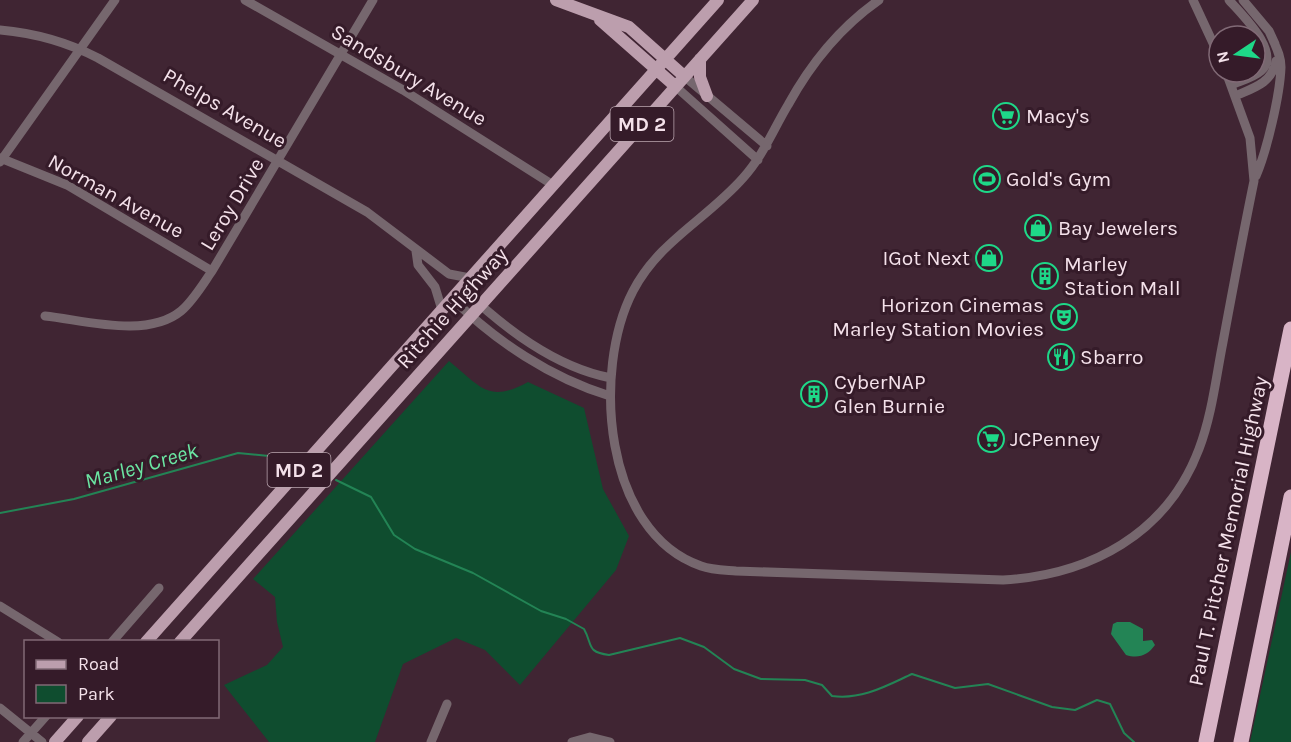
<svg xmlns="http://www.w3.org/2000/svg" width="1291" height="742" font-family="Karla,sans-serif">
<style>
.green{fill:#0f4d2f}
.water{fill:#238455}
.lines{fill:none;stroke-linecap:round;stroke-linejoin:round}
.stream{stroke:#238455;stroke-width:2}
.minor{stroke:#76676e;stroke-width:9}
.major{stroke:#bc9ead;stroke-width:12}
.highway{stroke:#d8b4c6;stroke-width:15}
.labels{text-anchor:middle;stroke-width:6;stroke-linejoin:round;paint-order:stroke}
.shield{fill:#351b29;stroke:#bba6b0;stroke-width:1.5}
.shield-label{font-size:20px;font-weight:bold;fill:#f4e1ea}
.street-label{font-size:21px;fill:#f4e1ea;stroke:#351b29}
.poi-label{font-size:21px;fill:#f4e1ea;stroke:#351b29;text-anchor:start}
.water-label{font-size:22px;font-style:italic;fill:#6be5a2;stroke:#351b29}
</style>
<rect width="100%" height="100%" fill="#402533"/>
<path class="green" d="M449 361C480 386 488 404 528 382L584 408 603 489 629 536 616 570 520 685 485 650 456 638 403 664 375 742H269L224 685 267 665 283 647 277 622 275 597 253 579Z
M1291 552V742H1250Z"/>
<path class="water" d="M1117 622H1130L1143 629V641L1152 640 1155 645C1148 655 1139 659 1126 655L1111 634 1113 624Z"/>
<g class="lines">
<path class="stream" d="M336 480 371 497 394 535 415 549 473 573 541 611 566 619 584 629C593 645 586 652 609 655L680 638 704 647 734 669 761 679 805 680 822 685 832 696C862 700 886 686 912 674L955 688 988 684 1052 707 1075 710 1097 700 1110 704 1124 733 1134 742
M0 513 74 499 238 453 269 456 289 465"/>
<path class="minor" d="M245 0 403 90 553 185
M879 0C839 28 811 63 788 105 773 130 763 156 743 178 707 219 659 241 633 291 592 370 603 532 701 566 712 570 724 570 736 571L1003 580C1090 575 1167 534 1199 449 1212 415 1216 377 1223 342 1233 288 1243 234 1254 181L1250 138 1226 72
M1193 0 1219 56
M1229 0C1241 14 1282 52 1261 71 1253 78 1240 81 1231 85
M1243 0 1269 31 1275 44
M0 30C34 33 67 42 98 58L367 212 449 274 470 278
M684 76 767 146
M675 86 758 160
M1235 96C1254 88 1272 83 1276 61
M0 158 67 185 212 271
M0 162 115 0
M1256 176C1267 150 1280 95 1281 67 1281 57 1277 49 1273 40
M416 251 418 265 435 287 442 310
M462 288C503 327 554 367 611 378
M452 298C495 341 551 378 610 396
M45 316C84 320 147 339 181 311 193 301 203 284 212 271L373 0
M0 606 58 642
M112 642 159 588
M0 708 42 742
M23 742 46 716
M431 742 447 704
M572 742 590 737 610 742"/>
<path class="major" d="M556 0 629 27 684 76
M600 20 675 86
M700 59V77L707 96
M146 642 718 0
M180 642 753 0
M55 742 78 716
M88 742 111 716"/>
<path class="highway" d="M1206 742 1291 329
M1241 742 1291 497"/>
</g>
<defs>
<symbol id="supermarket-ring" viewBox="-11 -11 22 22"><circle r="9.5" fill="#351b29" stroke="#1ed888" stroke-width="1.5"/><path d="M-6-5.5h2.5l.6 2H6L4.5 2H-2.5L-4.4-4H-6ZM-1.5 3.2a1.3 1.3 0 1 0 .1 0ZM3 3.2a1.3 1.3 0 1 0 .1 0Z" fill="#1ed888"/></symbol>
<symbol id="stadium-ring" viewBox="-11 -11 22 22"><circle r="9.5" fill="#351b29" stroke="#1ed888" stroke-width="1.5"/><path d="M0-5a6.5 5 0 1 0 0 10a6.5 5 0 1 0 0-10ZM-3.5-1.8h7v3.6h-7Z" fill="#1ed888"/></symbol>
<symbol id="shop-ring" viewBox="-11 -11 22 22"><circle r="9.5" fill="#351b29" stroke="#1ed888" stroke-width="1.5"/><path d="M-5-2.5h2.3a2.7 3.5 0 0 1 5.4 0H5L5.5 6h-11ZM-1.5-2.5h3a1.5 2.3 0 0 0-3 0Z" fill="#1ed888"/></symbol>
<symbol id="building-ring" viewBox="-11 -11 22 22"><circle r="9.5" fill="#351b29" stroke="#1ed888" stroke-width="1.5"/><path d="M-4-6H4V6H1V3H-1V6H-4ZM-2.5-4.3h1.7v1.8h-1.7ZM.8-4.3h1.7v1.8H.8ZM-2.5-1h1.7V.8h-1.7ZM.8-1h1.7V.8H.8Z" fill="#1ed888"/></symbol>
<symbol id="theatre-ring" viewBox="-11 -11 22 22"><circle r="9.5" fill="#351b29" stroke="#1ed888" stroke-width="1.5"/><path d="M-5-5.5Q0-4 5-5.5V0Q5 5 0 6Q-5 5-5 0ZM-3.3-2.5H-1v1.5H-3.3ZM1-2.5H3.3v1.5H1ZM-2.8 1Q0 5.5 2.8 1Z" fill="#1ed888"/></symbol>
<symbol id="restaurant-ring" viewBox="-11 -11 22 22"><circle r="9.5" fill="#351b29" stroke="#1ed888" stroke-width="1.5"/><path d="M-5-6h1v4h1v-4h1v4h1v-4h1v5L-1.5 .5V6h-2V.5L-5-1ZM5-6V6H3V1.5H1.5Q1.5-4 5-6Z" fill="#1ed888"/></symbol>
</defs>
<g fill-rule="evenodd">
<use href="#supermarket-ring" x="991" y="101" width="30" height="30"/>
<use href="#stadium-ring" x="972" y="164" width="30" height="30"/>
<use href="#shop-ring" x="1023" y="213" width="30" height="30"/>
<use href="#shop-ring" x="974" y="243" width="30" height="30"/>
<use href="#building-ring" x="1030" y="261" width="30" height="30"/>
<use href="#theatre-ring" x="1049" y="302" width="30" height="30"/>
<use href="#restaurant-ring" x="1046" y="342" width="30" height="30"/>
<use href="#building-ring" x="799" y="379" width="30" height="30"/>
<use href="#supermarket-ring" x="976" y="424" width="30" height="30"/>
</g>
<g class="labels">
<g class="shield">
<rect x="610.5" y="107" width="63" height="34" rx="4.5"/>
<rect x="267.5" y="453" width="63" height="34" rx="4.5"/>
</g>
<g class="shield-label">
<text x="642" y="131">MD 2</text>
<text x="299" y="477">MD 2</text>
</g>
<g class="street-label">
<text transform="translate(409 75) rotate(31)" y="7">Sandsbury Avenue</text>
<text transform="translate(225 108) rotate(30)" y="7">Phelps Avenue</text>
<text transform="translate(116 196) rotate(29)" y="7">Norman Avenue</text>
<text transform="translate(232 204) rotate(-59)" y="7">Leroy Drive</text>
<text transform="translate(452 308) rotate(-48)" y="7">Ritchie Highway</text>
<text transform="translate(1228 531) rotate(-78)" y="7">Paul T. Pitcher Memorial Highway</text>
</g>
<g class="poi-label">
<text x="1026" y="123">Macy's</text>
<text x="1006" y="186">Gold's Gym</text>
<text x="1058" y="235">Bay Jewelers</text>
<text x="970" y="265" text-anchor="end">IGot Next</text>
<text x="1064" y="271">Marley<tspan x="1064" dy="24">Station Mall</tspan></text>
<text x="1044" y="312" text-anchor="end">Horizon Cinemas<tspan x="1044" dy="24">Marley Station Movies</tspan></text>
<text x="1080" y="364">Sbarro</text>
<text x="834" y="389">CyberNAP<tspan x="834" dy="24">Glen Burnie</tspan></text>
<text x="1010" y="446">JCPenney</text>
</g>
<g class="water-label">
<text transform="translate(141 465) rotate(-16)" y="8">Marley Creek</text>
</g>
</g>
<rect x="24" y="640" width="195" height="78" fill="#351b29" stroke="#816a76" stroke-width="1.5"/>
<rect x="36" y="660" width="30" height="9" fill="#bc9ead" stroke="#816a76" stroke-width="1.5"/>
<text x="78" y="670" font-size="18" fill="#f4e1ea">Road</text>
<rect x="36" y="685" width="30" height="18" fill="#0f4d2f" stroke="#816a76" stroke-width="1.5"/>
<text x="78" y="700" font-size="18" fill="#f4e1ea">Park</text>
<g transform="translate(1237 54) rotate(257)"><circle r="28" fill="#351b29" stroke="#816a76" stroke-width="1.5"/>
<path d="M0-4.5L10 22L0 15L-10 22Z" fill="#1ed888"/>
<text y="-9" font-size="16" font-weight="bold" text-anchor="middle" fill="#f4e1ea">N</text>
</g>
</svg>
